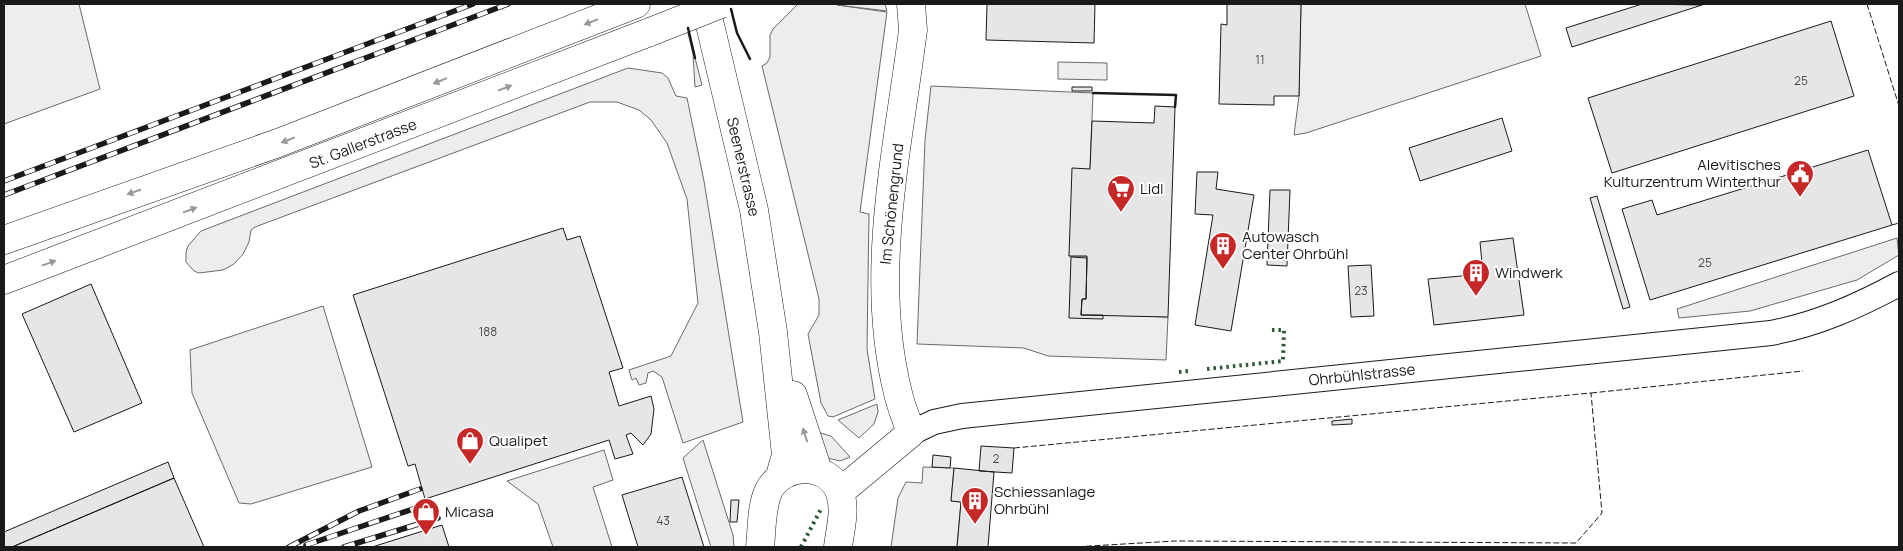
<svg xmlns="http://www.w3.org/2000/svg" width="1903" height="551" font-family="Manrope,sans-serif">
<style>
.built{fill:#ededed;stroke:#6a6a6a}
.building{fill:#e6e6e6;stroke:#1a1a1a}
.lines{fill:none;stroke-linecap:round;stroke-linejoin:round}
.tertiary-casing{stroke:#1a1a1a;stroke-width:26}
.secondary-casing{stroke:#1a1a1a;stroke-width:29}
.primary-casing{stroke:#1a1a1a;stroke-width:29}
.tertiary{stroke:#fff;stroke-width:24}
.secondary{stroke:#fff;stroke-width:28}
.primary{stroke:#fff;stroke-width:28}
.rail-casing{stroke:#1a1a1a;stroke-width:5.5}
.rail{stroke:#fff;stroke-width:4;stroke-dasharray:11;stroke-linecap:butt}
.primary-bridge-casing{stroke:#1a1a1a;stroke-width:29;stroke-linecap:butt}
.primary-bridge{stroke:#fff;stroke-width:28}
.hedge{stroke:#2b5a34;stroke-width:4;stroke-dasharray:2.5 4;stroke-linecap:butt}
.fence{stroke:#1a1a1a;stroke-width:1;stroke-dasharray:6 2.5;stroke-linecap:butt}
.wall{stroke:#1a1a1a;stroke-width:2.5}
.oneway{fill:#989898}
.labels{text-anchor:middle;stroke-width:4;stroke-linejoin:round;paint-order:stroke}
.number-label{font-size:12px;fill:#4d4d4d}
.street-label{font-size:15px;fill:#1a1a1a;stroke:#fff}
.poi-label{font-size:15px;fill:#1a1a1a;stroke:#fff;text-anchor:start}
</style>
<rect width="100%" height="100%" fill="#fff"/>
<path class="built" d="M4 4H79L100 89 4 124Z
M681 4 702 85 695 87 693 54Z
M798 4H885L887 11 837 5 887 12 860 212 869 214 867 349 875 399 833 417 828 416 821 403 808 334 819 315V299L762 66 767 63 770 57V35L773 29Z
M1301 4H1525L1541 56 1306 133 1294 135 1299 96Z
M1058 62 1107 63V80L1058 79Z
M628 68 662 73 668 78 676 96 687 98 704 181 743 422 683 443 662 377 653 371 648 373 646 383 639 385 636 378 632 380 629 370 671 356 698 303 687 199 667 143 651 120 639 110 617 102H590L255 227 251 230 249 242 243 254 234 264 223 270 199 273 194 271 186 262V252L188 246 201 231Z
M931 86 1093 93 1090 169 1069 256H1087L1103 315 1168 317 1166 360 1048 356 1024 348 917 344 925 140Z
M1897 238 1899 255 1857 280 1750 311 1679 318 1677 309Z
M323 306 372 467 251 504 239 503 192 393 190 350Z
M877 404 878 412 874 424 859 438 838 420Z
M817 432 831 436 850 457 840 461 827 458Z
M703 440 733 535 734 547H711L683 458Z
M604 450 613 480 593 487 612 547H553L538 504 507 481Z
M923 467 954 468 951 501 961 502 957 547H891L898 498 906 482 922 483Z"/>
<path class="building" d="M987 4H1095L1094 43 986 40Z
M1227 4H1301L1299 96H1274V105L1219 104 1221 24 1227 25Z
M1642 4 1702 5 1572 47 1566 28Z
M1831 21 1854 96 1612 173 1588 98Z
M1072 87H1092V91H1072Z
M1155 106 1175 107 1168 317 1081 315 1082 299H1086L1087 256H1069L1072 168 1090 169 1092 121 1154 123Z
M1502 118 1512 151 1420 181 1409 148Z
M1868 150 1892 225 1650 300 1622 209 1652 200 1657 215Z
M1197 172H1218L1216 189 1254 195 1231 331 1195 325 1213 215 1195 214Z
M1270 190H1290L1287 266 1267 265Z
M1597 196 1630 307 1623 309 1590 198Z
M563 228 567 240 580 236 623 368 609 372 619 406 651 396 654 409 651 434 643 445 631 433 626 435 633 454 615 459 609 440 425 499 415 464 408 466 353 295Z
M1513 238 1524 315 1434 325 1428 279 1483 274 1480 242Z
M1071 257 1087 258 1086 299H1082L1081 315H1103V319L1069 318Z
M1371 265 1374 316 1351 317 1348 266Z
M91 284 142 403 74 432 22 314Z
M1352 419V424L1332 425V421Z
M981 446 1014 448 1012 473 979 471Z
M933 455 951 457 950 468 932 467Z
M168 462 174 478 12 547H4V532Z
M954 468 994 472 988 547H957L961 502 951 501Z
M682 477 704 547H638L622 495Z
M174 478 204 547H12Z
M731 500H739L737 522H730Z
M442 525 449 547H372Z"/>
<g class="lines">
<defs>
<path id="tertiary" d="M911 433 934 422 962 416 1771 333C1818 324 1858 306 1899 284"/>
<path id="secondary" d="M705 4 754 210 773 332 786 455 780 476
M793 395 818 471
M840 492 911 433C907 420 901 407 898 393 868 274 898 149 913 30L911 4
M760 547C762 530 761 506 769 490 784 462 829 462 840 493 846 510 840 530 838 547"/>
<path id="primary" d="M4 240 278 143 636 4
M4 280 650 32"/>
</defs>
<use href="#tertiary" class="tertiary-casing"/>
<use href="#secondary" class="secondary-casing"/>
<use href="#primary" class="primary-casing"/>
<use href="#tertiary" class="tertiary"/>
<use href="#secondary" class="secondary"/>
<use href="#primary" class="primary"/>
<defs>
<path id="rail" d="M4 181 473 4
M4 195 508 4
M306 545 425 505
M289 547 359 511 420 489
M344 547 438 518"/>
</defs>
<use href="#rail" class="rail-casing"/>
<use href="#rail" class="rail"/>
<defs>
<path id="primary-bridge" d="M650 32 721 4"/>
</defs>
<use href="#primary-bridge" class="primary-bridge-casing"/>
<use href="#primary-bridge" class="primary-bridge"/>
<path class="hedge" d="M1207 369 1283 361 1284 330H1268
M1179 372 1189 371
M801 547 821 509"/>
<path class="fence" d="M1867 4 1899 106
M1892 225 1899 223
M1591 393 1803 371
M1014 448 1591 393 1602 513 1576 543 1175 541 1073 547"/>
<path class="wall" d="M731 9 737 33 750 59
M688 28 695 58
M1093 93 1176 95 1175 107"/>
</g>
<defs><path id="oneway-solid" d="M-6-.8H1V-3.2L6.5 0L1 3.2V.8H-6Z" transform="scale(1.25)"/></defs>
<g class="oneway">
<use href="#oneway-solid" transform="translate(591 22) rotate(158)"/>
<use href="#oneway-solid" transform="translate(440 81) rotate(158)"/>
<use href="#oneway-solid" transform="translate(505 88) rotate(-21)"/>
<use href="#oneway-solid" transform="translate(288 140) rotate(159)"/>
<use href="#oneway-solid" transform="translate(134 192) rotate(161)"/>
<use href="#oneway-solid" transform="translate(190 210) rotate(-21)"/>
<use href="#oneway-solid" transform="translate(49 263) rotate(-20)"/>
<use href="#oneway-solid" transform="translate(805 435) rotate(-108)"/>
</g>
<defs>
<symbol id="civic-pin" viewBox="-11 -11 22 30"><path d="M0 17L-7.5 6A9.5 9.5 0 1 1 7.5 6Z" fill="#c62828" stroke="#fff"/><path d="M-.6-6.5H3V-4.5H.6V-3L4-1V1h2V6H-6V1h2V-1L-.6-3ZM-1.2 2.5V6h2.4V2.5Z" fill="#fff"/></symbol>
<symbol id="supermarket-pin" viewBox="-11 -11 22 30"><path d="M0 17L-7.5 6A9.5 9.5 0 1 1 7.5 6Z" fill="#c62828" stroke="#fff"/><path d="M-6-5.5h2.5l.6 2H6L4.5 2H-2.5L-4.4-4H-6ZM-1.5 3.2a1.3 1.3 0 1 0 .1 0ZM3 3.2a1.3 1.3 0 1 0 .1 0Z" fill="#fff"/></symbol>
<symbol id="building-pin" viewBox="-11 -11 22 30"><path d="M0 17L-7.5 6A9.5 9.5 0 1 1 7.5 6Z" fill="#c62828" stroke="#fff"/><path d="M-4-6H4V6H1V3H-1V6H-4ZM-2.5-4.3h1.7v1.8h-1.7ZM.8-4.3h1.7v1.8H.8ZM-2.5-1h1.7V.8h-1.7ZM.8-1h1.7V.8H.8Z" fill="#fff"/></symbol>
<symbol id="shop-pin" viewBox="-11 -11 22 30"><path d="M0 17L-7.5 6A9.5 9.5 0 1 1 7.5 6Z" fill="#c62828" stroke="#fff"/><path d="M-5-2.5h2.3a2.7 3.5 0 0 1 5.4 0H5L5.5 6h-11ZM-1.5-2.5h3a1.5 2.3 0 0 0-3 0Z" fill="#fff"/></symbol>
</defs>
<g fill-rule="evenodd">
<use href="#civic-pin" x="1784" y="158" width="32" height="43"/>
<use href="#supermarket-pin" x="1105" y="173" width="32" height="43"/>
<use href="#building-pin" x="1207" y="230" width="32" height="43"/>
<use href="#building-pin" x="1460" y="257" width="32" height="43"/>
<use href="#shop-pin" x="454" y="425" width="32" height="43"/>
<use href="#building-pin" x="959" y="485" width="32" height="43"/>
<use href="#shop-pin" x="410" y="496" width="32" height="43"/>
</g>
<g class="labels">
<g class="number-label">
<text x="1260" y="64">11</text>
<text x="1801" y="85">25</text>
<text x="1705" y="267">25</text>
<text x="1361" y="295">23</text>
<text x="488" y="336">188</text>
<text x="996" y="463">2</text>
<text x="663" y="525">43</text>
</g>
<g class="street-label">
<text transform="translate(363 144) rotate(-21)" y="5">St. Gallerstrasse</text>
<text transform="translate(743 167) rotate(77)" y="5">Seenerstrasse</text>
<text transform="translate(892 204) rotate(-84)" y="5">Im Schönengrund</text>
<text transform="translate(1362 375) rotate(-6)" y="5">Ohrbühlstrasse</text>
</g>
<g class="poi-label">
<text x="1781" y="170" text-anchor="end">Alevitisches<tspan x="1781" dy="17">Kulturzentrum Winterthur</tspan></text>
<text x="1140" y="194">Lidl</text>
<text x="1242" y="242">Autowasch<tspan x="1242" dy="17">Center Ohrbühl</tspan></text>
<text x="1495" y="278">Windwerk</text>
<text x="489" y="446">Qualipet</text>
<text x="994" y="497">Schiessanlage<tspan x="994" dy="17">Ohrbühl</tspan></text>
<text x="445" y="517">Micasa</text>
</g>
</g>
<rect width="1903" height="551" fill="none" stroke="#1a1a1a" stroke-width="10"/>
</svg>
